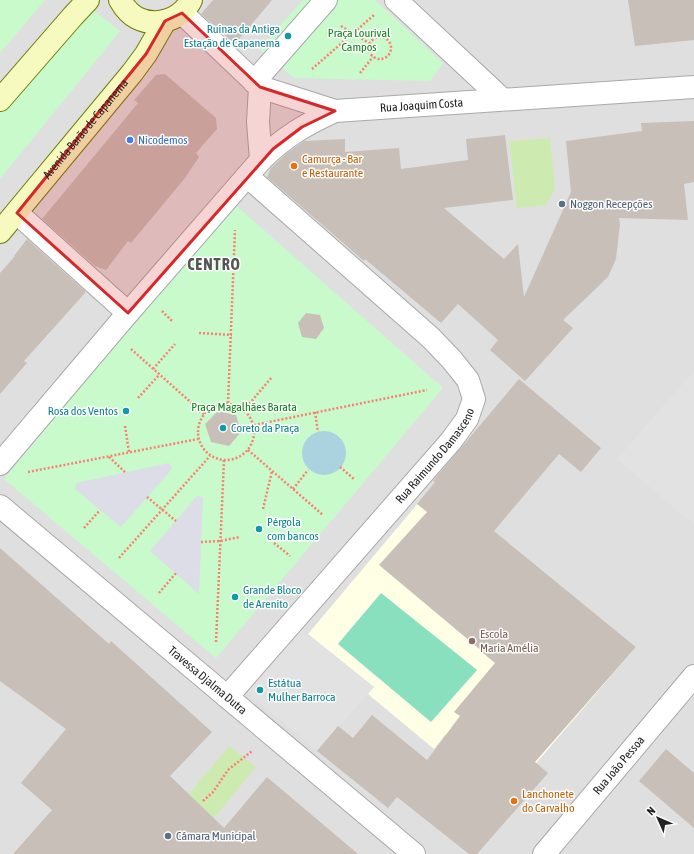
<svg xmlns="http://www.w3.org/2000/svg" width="694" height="854" font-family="'Asap Condensed',sans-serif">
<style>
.residential{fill:#e0dfdf}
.education{fill:#ffffe5}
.grass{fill:#cdebb0}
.park{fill:#c8facc}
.pitch{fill:#88e0be}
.parking{fill:#e2e2e2}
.plaza{fill:#dddde8}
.water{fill:#aad3df}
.building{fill:#c7bfb8}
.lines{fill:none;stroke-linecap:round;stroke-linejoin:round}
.street-casing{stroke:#a9a9a9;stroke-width:24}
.secondary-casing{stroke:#707d05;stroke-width:24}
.path{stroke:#fa8072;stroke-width:2.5;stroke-dasharray:2 2;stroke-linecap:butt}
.street{stroke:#fff;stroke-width:22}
.secondary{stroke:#f7fabf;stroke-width:22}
.marked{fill:#d62828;fill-opacity:0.2;stroke:#d62828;stroke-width:3;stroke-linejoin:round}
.culture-dot{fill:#0f9aa8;stroke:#fff;stroke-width:1.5}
.shop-dot{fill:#3f7fe0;stroke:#fff;stroke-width:1.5}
.food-dot{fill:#e8710a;stroke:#fff;stroke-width:1.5}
.service-dot{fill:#5c6f8a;stroke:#fff;stroke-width:1.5}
.education-dot{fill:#8d6e63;stroke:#fff;stroke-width:1.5}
.labels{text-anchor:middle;stroke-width:3;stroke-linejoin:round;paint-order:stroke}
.culture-label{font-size:12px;fill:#0d838f;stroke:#fff;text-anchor:start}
.park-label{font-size:12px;fill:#0c8416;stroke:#fff}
.street-label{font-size:12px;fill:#222;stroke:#fff}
.shop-label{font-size:12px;fill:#366cbe;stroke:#fff;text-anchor:start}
.food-label{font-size:12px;fill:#c56008;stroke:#fff;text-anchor:start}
.service-label{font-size:12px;fill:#4e5e75;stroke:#fff;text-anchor:start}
.education-label{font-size:12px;fill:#785e54;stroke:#fff;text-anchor:start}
.district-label{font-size:16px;font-weight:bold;letter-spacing:1px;fill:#555;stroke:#fff}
</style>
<rect width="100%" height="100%" fill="#f2efe9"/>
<path class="residential" d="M0 0H694V854H0Z"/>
<path class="education" d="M435 483 636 647 513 790 445 735 434 749 368 694 374 687 308 634Z"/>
<path class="grass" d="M550 138 555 189 546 205 517 208 509 141Z
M229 746 256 767 214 818 188 795Z"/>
<path class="park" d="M0 0H45L0 53Z
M303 0H375L443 63 430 81 294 78 259 49Z
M87 5 120 31 0 179V110Z
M232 202 443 388 216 658 4 479Z"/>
<path class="pitch" d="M381 593 477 670 431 722 338 644Z"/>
<path class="parking" d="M694 371V525L617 459Z
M300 628 374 687 317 751 252 696 250 691 251 685Z"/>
<path class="plaza" d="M169 463 172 469 121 527 75 489 76 483Z
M197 496 203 497 199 594 150 551Z"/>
<path class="water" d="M302 453a22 22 0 1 1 44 0a22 22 0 1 1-44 0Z"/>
<path class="building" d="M213 0H272L235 44 201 14Z
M628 0H694V40L635 46Z
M165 74 216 118 217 129 196 153 199 157 185 178 131 243 128 241 106 270 95 266 42 219 138 103 134 100 156 75Z
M694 121V182L684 184 688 220 619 218 620 224 616 259 608 277 563 320 573 328 525 381 490 350 498 340 458 304 441 323 365 259 364 261 267 177 271 168 286 154 304 141 345 139V152L399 148 401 169 468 160 466 139 505 135 513 200 444 208 504 259 518 244 524 297 571 192 566 141 642 131 641 123Z
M27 239 85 291V293L24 361 27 363 0 394V273L15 256H14Z
M306 313 320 315 324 328 316 339 302 337 298 323Z
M519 379 601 448 581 472 559 454 494 531 636 647 535 762 548 773 477 854H469L397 797 388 808 317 751 338 726 353 738 372 715 427 760 460 716 454 712 495 663 483 653V652L379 565 427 512 417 504 435 482 433 481Z
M218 411 236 415 241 432 229 446 211 442 205 424Z
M0 548 109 644 111 641 212 732 170 776 224 828 267 777 358 854H13L52 810 21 783 66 729 0 681Z
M666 749 694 773V828L639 781Z"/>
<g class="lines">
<defs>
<g id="street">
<path d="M396 0 502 99"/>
<path id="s1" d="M182 13 260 87 335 111 694 87"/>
<path d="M254 82 326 0"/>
<path d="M260 87 258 122 261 160"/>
<path d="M17 213 128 313"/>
<path d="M0 464 128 313 261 160C284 137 306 124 335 111"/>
<path id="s2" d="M0 506 414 854"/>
<path id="s3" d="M227 697 451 441 467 419 474 399 468 380 452 360 431 338 247 176"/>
<path id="s4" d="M544 854 694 676"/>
</g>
<g id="secondary">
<path d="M120 0C124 7 129 14 137 18 157 28 182 19 191 0"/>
<path d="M0 100 73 16 88 0"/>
<path id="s5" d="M0 232 132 73 146 54 165 21"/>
</g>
</defs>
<use href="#street" class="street-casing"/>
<use href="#secondary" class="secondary-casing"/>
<path class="path" d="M341 26 369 43
M369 48a11 11 0 1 1 22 0a11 11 0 1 1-22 0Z
M312 69 374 15
M360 73 373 57
M162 311 173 322
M199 333 232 335
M131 349 204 414
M153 369 175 344
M138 398 159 375
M228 403 235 230
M198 432a28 28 0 1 1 56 0a28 28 0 1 1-56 0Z
M244 410 272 377
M315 412 318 432
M254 425 427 390
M125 426 129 452
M248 450 323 515
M109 457 126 473
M340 467 354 479
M28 472 198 439
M293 489 308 470
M147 497 176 521
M263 509 272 471
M84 528 100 510
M201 542 220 541 240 537
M274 543 290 556
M119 558 210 456
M159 593 176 573
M216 642 224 460
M203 801 213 792 228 770 252 751"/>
<use href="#street" class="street"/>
<use href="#secondary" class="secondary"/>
</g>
<path class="marked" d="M182 13 260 87 335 111 302 127 273 149 128 313 17 213 146 54 165 21Z"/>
<g class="culture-dot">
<circle cx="288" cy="36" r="4"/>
<circle cx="126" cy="411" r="4"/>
<circle cx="223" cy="428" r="4"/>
<circle cx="259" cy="529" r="4"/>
<circle cx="235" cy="597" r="4"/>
<circle cx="260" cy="690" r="4"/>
</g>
<circle class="shop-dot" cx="130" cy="140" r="4"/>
<g class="food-dot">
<circle cx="294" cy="166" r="4"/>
<circle cx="514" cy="801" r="4"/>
</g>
<g class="service-dot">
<circle cx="562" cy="204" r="4"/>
<circle cx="168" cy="836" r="4"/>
</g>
<circle class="education-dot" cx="472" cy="641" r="4"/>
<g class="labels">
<g class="culture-label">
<text x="280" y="33" text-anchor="end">Ruinas da Antiga<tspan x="280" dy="14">Estação de Capanema</tspan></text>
<text x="118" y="415" text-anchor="end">Rosa dos Ventos</text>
<text x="231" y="432">Coreto da Praça</text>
<text x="267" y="526">Pérgola<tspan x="267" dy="14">com bancos</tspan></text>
<text x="243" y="594">Grande Bloco<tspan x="243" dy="14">de Arenito</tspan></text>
<text x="268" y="687">Estátua<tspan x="268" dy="14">Mulher Barroca</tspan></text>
</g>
<g class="park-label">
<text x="359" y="37">Praça Lourival<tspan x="359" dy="14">Campos</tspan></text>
<text x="244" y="411">Praça Magalhães Barata</text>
</g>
<g class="street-label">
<text dy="4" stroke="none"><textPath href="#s1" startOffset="273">Rua Joaquim Costa</textPath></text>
<text dy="4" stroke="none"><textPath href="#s5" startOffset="134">Avenida Barão de Capanema</textPath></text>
<text dy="4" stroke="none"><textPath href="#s3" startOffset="319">Rua Raimundo Damasceno</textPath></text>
<text dy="4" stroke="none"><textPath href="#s2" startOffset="271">Travessa Djalma Dutra</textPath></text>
<text dy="4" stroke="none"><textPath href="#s4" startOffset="116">Rua João Pessoa</textPath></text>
</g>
<g class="shop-label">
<text x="138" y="144">Nicodemos</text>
</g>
<g class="food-label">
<text x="302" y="163">Camurça - Bar<tspan x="302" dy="14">e Restaurante</tspan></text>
<text x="522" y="798">Lanchonete<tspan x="522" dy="14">do Carvalho</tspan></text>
</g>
<g class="service-label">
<text x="570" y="208">Noggon Recepções</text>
<text x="176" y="840">Câmara Municipal</text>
</g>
<g class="education-label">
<text x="480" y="638">Escola<tspan x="480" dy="14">Maria Amélia</tspan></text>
</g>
<g class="district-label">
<text x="214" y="270">CENTRO</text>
</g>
</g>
<g transform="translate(658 818) rotate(315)" stroke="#ffffff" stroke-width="3" paint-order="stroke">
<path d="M0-3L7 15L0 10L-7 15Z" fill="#222222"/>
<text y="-6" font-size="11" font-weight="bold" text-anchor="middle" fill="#222222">N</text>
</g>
</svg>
